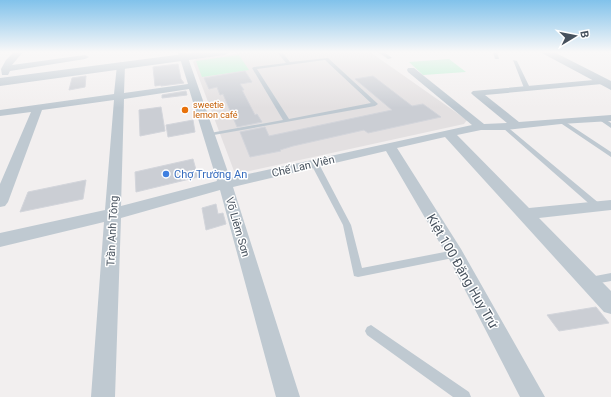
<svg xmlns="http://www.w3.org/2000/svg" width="611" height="397" font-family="Roboto,sans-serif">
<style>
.education{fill:#e3e0e1}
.green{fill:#bcf0d2}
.building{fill:#cbced4;stroke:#d3d5db}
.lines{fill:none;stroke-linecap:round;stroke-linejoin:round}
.service{fill:#bfc9d1;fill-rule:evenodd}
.minor{fill:#bfc9d1;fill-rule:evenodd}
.tertiary{fill:#bfc9d1;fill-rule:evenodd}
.food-dot{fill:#e8710a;stroke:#fff;stroke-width:1.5}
.shop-dot{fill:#3f7fe0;stroke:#fff;stroke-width:1.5}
.labels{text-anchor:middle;stroke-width:3;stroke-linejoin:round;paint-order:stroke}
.far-food-label{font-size:9px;fill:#c56008;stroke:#fff;text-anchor:start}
.street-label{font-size:11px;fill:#46515d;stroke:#fff}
.shop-label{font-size:11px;fill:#366cbe;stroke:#fff;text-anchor:start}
.near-street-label{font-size:13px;fill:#46515d;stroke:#fff}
</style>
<rect width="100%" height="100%" fill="#f2efef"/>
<path class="education" d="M250 52H370L467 120 464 124 245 172 234 171 193 62 196 59Z"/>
<path class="green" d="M239 55 249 70 202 77 196 61Z
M449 59 466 72 423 75 409 62Z"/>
<path class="building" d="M178 64 181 79 184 83 161 86V85L155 86 153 67Z
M245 71 252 82 240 84 244 90H242L255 115 257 114 262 122 237 127 223 94 220 95 217 87 209 89 204 78Z
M86 76 85 87 69 90 72 78Z
M373 76 412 106 423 104 441 117 368 133 364 130 293 146 280 150 281 151 250 157 240 132 265 127 269 136 392 110 355 79Z
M186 91 187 95 162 98V95Z
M161 107 165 131 140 136 139 110Z
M193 120 195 132 168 137 166 125Z
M193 159 198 177 136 192 135 172Z
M86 180 83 199 20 212 28 192Z
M216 204 218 214 223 213 226 224 206 230 202 208Z
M596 307 609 323 559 331 547 315Z"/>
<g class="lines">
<path class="service" d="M277 52H282L290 62 328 58 378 104 375 106 208 136 207 135 210 133 283 120 252 68 254 67 286 63ZM325 60 371 103 289 119 257 69Z
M378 52H384L392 58 388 59Z
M493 52H497L499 59H495Z
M513 60 517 61 530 88 529 89 524 88Z
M600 116 611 123V128L598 119V117Z
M561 119 611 152V157L559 122 558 121Z
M505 125 600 204 601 206 600 208H594L503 128V126Z
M312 162H315L319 164 351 225 362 268 455 250 458 251 460 254 458 257 358 277 354 276 343 225 311 164Z
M611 273V281L589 285 585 284 584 281 585 278Z
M371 325 469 392 471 397H453L367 335 365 331 367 327Z"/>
<path class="minor" d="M14 52H23L12 65 85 55 89 57 85 59 10 71 8 75H2L1 69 6 60Z
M178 52H186L230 178 472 125 408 72 407 70 408 68H414L484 124 507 123 473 95 471 93 473 91 605 79 607 81 605 83 602 84 485 95 519 122 611 115V121L561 124 505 130H481L457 135 529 208 611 200V210L539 218 611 291V314L604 312 445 137 397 148 461 249 545 397H520L449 259 386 151 233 187 300 397H276L220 190 121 218 115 397H91L104 222 0 247V233L105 210 114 100 42 110 8 202 5 206 0 207V184L31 112 0 116V110L114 94 117 65 121 62 125 65 124 93 188 84ZM189 89 217 181 121 206 124 99Z"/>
<path class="tertiary" d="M199 52H230L225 55 0 86V78Z
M540 52H554L611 81V90Z"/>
</g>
<linearGradient id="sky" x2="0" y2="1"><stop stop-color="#81c2eb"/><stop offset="0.48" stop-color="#f9f8f8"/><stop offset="1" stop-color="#f9f8f8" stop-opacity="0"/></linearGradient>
<rect width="611" height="108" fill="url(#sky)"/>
<circle class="food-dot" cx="185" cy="110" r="4"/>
<circle class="shop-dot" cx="166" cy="174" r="4"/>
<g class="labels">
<g class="far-food-label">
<text x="193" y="108">sweetie<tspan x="193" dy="10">lemon café</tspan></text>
</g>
<g class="street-label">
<text transform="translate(303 166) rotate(-13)" y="4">Chế Lan Viên</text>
<text transform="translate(238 227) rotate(74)" y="4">Võ Liêm Sơn</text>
<text transform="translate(112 231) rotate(-87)" y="4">Trần Anh Tông</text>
</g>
<g class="shop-label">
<text x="174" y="178">Chợ Trường An</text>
</g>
<g class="near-street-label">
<text transform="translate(463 271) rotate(60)" y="5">Kiệt 100 Đặng Huy Trứ</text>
</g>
</g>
<g transform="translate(575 36) rotate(80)" stroke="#ffffff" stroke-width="3" paint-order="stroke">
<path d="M0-3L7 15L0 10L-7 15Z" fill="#46515d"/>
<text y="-6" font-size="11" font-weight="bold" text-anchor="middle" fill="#46515d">B</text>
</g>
</svg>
